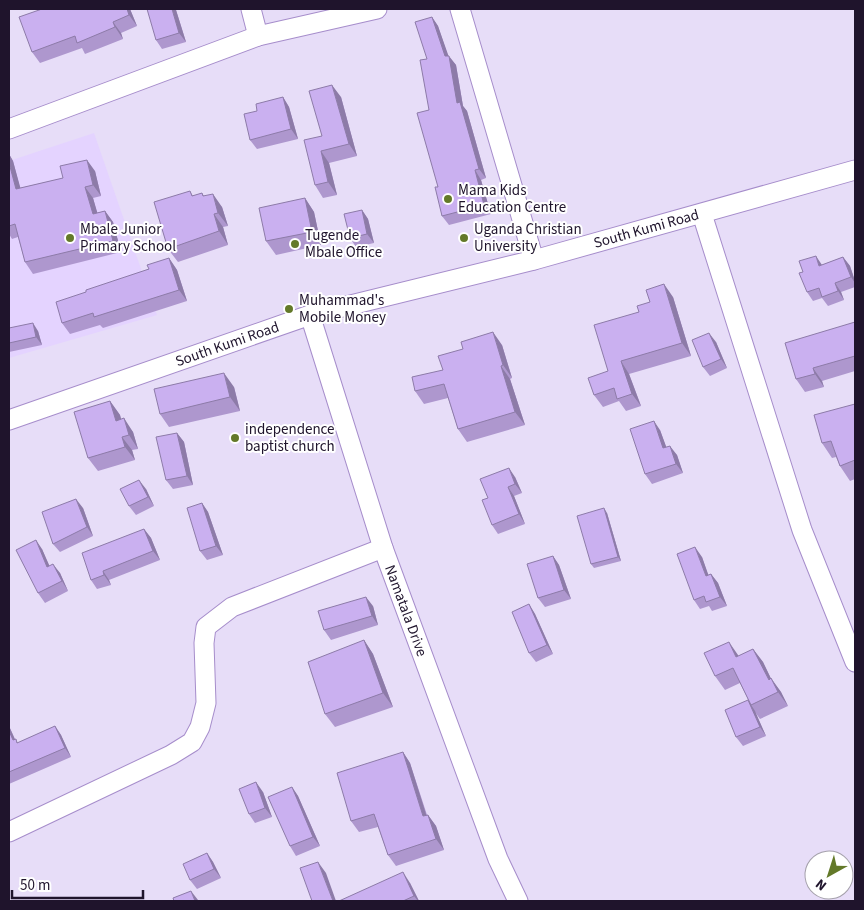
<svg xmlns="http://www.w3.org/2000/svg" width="864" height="910" font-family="'Source Sans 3',sans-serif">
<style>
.built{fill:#e4d3ff}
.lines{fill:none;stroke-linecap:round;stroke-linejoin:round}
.minor-casing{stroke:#a68dcb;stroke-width:21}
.minor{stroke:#fff;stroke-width:19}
.wall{fill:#ae97ce}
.shaded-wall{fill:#8d7ba8}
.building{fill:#cab0f0;stroke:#8d7ba8}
.poi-dot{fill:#637929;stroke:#fff;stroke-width:2}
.labels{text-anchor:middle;stroke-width:4;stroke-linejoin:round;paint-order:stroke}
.poi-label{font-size:15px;fill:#1f142c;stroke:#fff;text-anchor:start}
.street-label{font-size:15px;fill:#1f142c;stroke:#fff}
</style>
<rect width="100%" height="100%" fill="#e7ddf8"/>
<path class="built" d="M94 133 157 315 9 358V161Z"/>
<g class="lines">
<defs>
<g id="minor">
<path d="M251 9 258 36"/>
<path d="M460 9 534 260"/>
<path d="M9 129 258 36 377 9"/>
<path d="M702 214 802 530 855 662"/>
<path id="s1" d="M310 315 383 548 498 859 518 901"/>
<path id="s2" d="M9 420 310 315 534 260 855 170"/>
<path d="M9 832 171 755 192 742 200 727 206 703 204 643 206 627 232 607 383 548"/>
</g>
</defs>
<use href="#minor" class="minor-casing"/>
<use href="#minor" class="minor"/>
</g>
<path class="wall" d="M42 9H130L137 26 121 33 123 39 85 54 82 48 40 63 32 52Z
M176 10 186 42 162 49 156 40Z
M432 17 438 26 448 56 456 65 463 106 467 111 486 178 481 180 491 214 449 225 442 216 438 187 427 59Z
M283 97 289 107 298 139 257 149 250 140 257 111Z
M341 97 357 156 329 163 337 195 323 198 315 185 322 136Z
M9 154 13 161 20 188 95 171 101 196 93 198 97 213 105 211 113 222 121 252 33 274 25 262 18 237 12 239 9 234Z
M190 191 193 196 202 193 204 196 222 207 228 226 223 227 228 245 178 262 168 249Z
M305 198 314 212 321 245 276 255 266 241Z
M362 210 368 219 374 243 356 247 350 238Z
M843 257 850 266 855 281V287L841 292 844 300 828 306 822 298 813 301 807 292 822 265Z
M169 258 177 270 187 301 103 328 100 325 70 334 62 323 86 292 149 269Z
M673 297 691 356 629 374 641 406 626 411 619 401 603 407 594 395 608 371 639 312Z
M855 322V371L822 381 824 387 805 392 796 379Z
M9 328 38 331 42 345 9 352Z
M716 342 727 368 710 376 703 367Z
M502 345 512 378 510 379 525 425 467 442 458 429 448 398 424 404 415 391 443 370Z
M234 387 240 411 169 427 160 414Z
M110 401 120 415 121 419 133 432 138 449 132 450 135 460 98 471 88 458Z
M855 404V479L850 481 840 466 836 457 832 458 822 443Z
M660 430 666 447 677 455 683 473 652 484 645 474Z
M177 433 184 442 193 485 173 489 166 480Z
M515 477 522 493 514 496 525 524 498 534 492 525 488 498Z
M146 489 154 506 136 515 129 506Z
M202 503 208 512 223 555 207 560 200 551Z
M83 508 93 536 60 552 53 544Z
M607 513 621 561 594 568 591 564Z
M144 529 151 538 160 560 109 580 111 585 97 589 91 580Z
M42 549 49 566 60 573 68 591 45 603 38 593Z
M553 556 559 565 571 599 545 607 538 598Z
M702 557 708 575 711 574 718 583 727 606 712 611 709 606 700 609 694 600Z
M529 604 535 614 553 654 536 662 529 653Z
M373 606 378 625 331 640 324 630Z
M364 640 373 654 393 707 335 727 325 714Z
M753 649 763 662 771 679 781 692 788 706 760 719 755 712 766 736 743 746 736 737 750 703 740 683 725 690 715 676 739 656Z
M9 726 15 739 18 743 55 726 61 735 71 757 9 784Z
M403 752 410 763 427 815H428L436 826 444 850 396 866 388 855 378 827 359 832 351 821Z
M292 787 298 796 320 846 296 856 290 846Z
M263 792 272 817 255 823 249 814Z
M207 853 213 862 221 878 197 889 190 880Z
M410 883 419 901H339Z"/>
<path class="shaded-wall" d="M127 9H130L137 26 129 15Z
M172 9H176V10L186 42 179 33Z
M432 17 438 26 451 63 449 56 456 65 463 106 467 111 486 178 479 169 457 103 445 56Z
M113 22 121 33 123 39 115 27Z
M332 85 341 97 357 156 349 144Z
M283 97 289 107 298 139 291 129Z
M321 151 329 163 337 195 328 182Z
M9 154 13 161 24 201 16 189 9 163Z
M87 160 95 171 101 196 93 185Z
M475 170 481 180 491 214 484 205Z
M85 187 93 198 101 225 93 214Z
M213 194 222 207 228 226 218 213Z
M305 198 314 212 321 245 312 232Z
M362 210 368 219 374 243 367 234Z
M105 211 113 222 121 252 113 241Z
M214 214 223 227 228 245 219 231Z
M816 256 822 265 819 266Z
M843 257 850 266 855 281V283L851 277Z
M169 258 177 270 187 301 179 290Z
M835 283 841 292 844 300 838 291Z
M664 284 673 297 691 356 682 343Z
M33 323 38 331 42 345 36 337Z
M493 332 502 345 512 378 503 365Z
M709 333 716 342 727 368 721 359Z
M621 361 629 374 641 406 632 394Z
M501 366 510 379 525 425 515 412Z
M813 368 822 381 824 387 815 374Z
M224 373 234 387 240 411 230 397Z
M110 401 120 415 125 434 116 421Z
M124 418 133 432 138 449 129 435Z
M654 421 660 430 670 457 663 448Z
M177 433 184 442 193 485 187 476Z
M122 437 132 450 135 460 125 447Z
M670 446 677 455 683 473 676 464Z
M509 468 515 477 522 493 515 484Z
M139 480 146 489 154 506 148 497Z
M508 487 514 496 525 524 519 514Z
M76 499 83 508 93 536 87 527Z
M202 503 208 512 223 555 216 546Z
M604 508 607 513 621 561 618 557Z
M144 529 151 538 160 560 153 551Z
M36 540 42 549 54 576 47 567Z
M695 547 702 557 712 585 706 576Z
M553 556 559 565 571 599 564 590Z
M53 564 60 573 68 591 62 581Z
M103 571 109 580 111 585 104 575Z
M711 574 718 583 727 606 720 597Z
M366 597 373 606 378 625 372 616Z
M529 604 535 614 553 654 547 645Z
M364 640 373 654 393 707 383 693Z
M729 642 738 655 746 671 736 657Z
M753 649 763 662 778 693 769 680Z
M771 678 781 692 788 706 778 692Z
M748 700 755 711 766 736 760 727Z
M9 726 19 749 13 740 9 731Z
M55 726 61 735 71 757 65 748Z
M403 752 410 763 430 827 423 816Z
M256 782 263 792 272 817 265 808Z
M292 787 298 796 320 846 313 837Z
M428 815 436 826 444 850 436 839Z
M207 853 213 862 221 878 214 869Z
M318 862 326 873 336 901H333Z
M403 872 410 883 419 901H418L414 896Z
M191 891 198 900V901H195Z"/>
<path class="building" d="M42 9H127L129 15 113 22 115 27 77 43 75 36 32 52 19 17Z
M147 9H172L179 33 156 40Z
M432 17 445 56H449L457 103 460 102 479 169 475 170 484 205 442 216 435 187H438L417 113 429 110 420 60 427 59 415 22Z
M332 85 349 144 321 151 328 182 315 185 304 140 322 136 309 91Z
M283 97 291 129 250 140 244 114 257 111 256 104Z
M87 160 93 185 85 187 93 214 105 211 113 241 25 262 15 224 9 226V163L16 189 63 178 60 166Z
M190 191 192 196 202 193 203 196 213 194 218 213 214 214 219 231 168 249 154 202Z
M305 198 312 232 266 241 259 208Z
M362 210 367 234 350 238 344 214Z
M816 256 819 266 843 257 851 277 835 283 838 291 822 297 819 288 807 292 799 273 803 272 799 261Z
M169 258 179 290 94 317 93 313 62 323 56 302 86 292V290L149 269 147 265Z
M664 284 682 343 621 361 632 394 617 399 614 388 594 395 588 378 608 371 594 325 639 312 637 306 650 302 646 290Z
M855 322V356L813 368 815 374 796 379 785 343Z
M33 323 36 337 9 343V328Z
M493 332 503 365 501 366 515 412 458 429 444 384 415 391 412 377 443 370 438 356 463 349 461 342Z
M709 333 721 359 703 367 692 340Z
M224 373 230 397 160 414 154 389Z
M110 401 116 421 124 418 129 435 122 437 125 447 88 458 74 412Z
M855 404V460L840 466 831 441 822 443 814 415Z
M654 421 663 448 670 446 676 464 645 474 630 429Z
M177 433 187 476 166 480 156 437Z
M509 468 515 484 508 487 519 514 492 525 482 500 488 498 480 479Z
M139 480 148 497 129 506 120 489Z
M76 499 87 527 53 544 42 512Z
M202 503 216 546 200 551 187 508Z
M604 508 618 557 591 564 577 516Z
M144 529 153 551 103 571 104 575 91 580 82 553Z
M36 540 47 567 53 564 62 581 38 593 16 550Z
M695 547 706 576 711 574 720 597 706 602 704 596 694 600 677 554Z
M553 556 564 590 538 598 527 564Z
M366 597 372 616 324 630 318 611Z
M529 604 547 645 529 653 512 612Z
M364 640 383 693 325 714 308 662Z
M729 642 736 657 753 649 769 680 771 678 778 692 751 705 733 668 715 676 704 653Z
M748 700 760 727 736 737 725 710Z
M55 726 65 748 9 772V731L13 740 16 739 17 743Z
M403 752 423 816 428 815 436 839 388 855 374 814 351 821 337 773Z
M256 782 265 808 249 814 239 789Z
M292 787 313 837 290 846 268 797Z
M207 853 214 869 190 880 183 864Z
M318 862 333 901H312L300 868Z
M403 872 414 896 403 901H339Z
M191 891 195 901H174L173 898Z"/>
<g class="poi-dot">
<circle cx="448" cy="199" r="5"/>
<circle cx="70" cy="238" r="5"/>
<circle cx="464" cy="238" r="5"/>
<circle cx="295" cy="244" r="5"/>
<circle cx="289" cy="309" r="5"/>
<circle cx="235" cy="438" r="5"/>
</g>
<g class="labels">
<g class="poi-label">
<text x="458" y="195">Mama Kids<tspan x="458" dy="17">Education Centre</tspan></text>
<text x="80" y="234">Mbale Junior<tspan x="80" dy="17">Primary School</tspan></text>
<text x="474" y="234">Uganda Christian<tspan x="474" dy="17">University</tspan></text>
<text x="305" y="240">Tugende<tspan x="305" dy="17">Mbale Office</tspan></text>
<text x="299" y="305">Muhammad's<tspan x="299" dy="17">Mobile Money</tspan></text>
<text x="245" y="434">independence<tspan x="245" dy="17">baptist church</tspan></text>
</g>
<g class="street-label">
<text dy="5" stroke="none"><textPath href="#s2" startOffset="666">South Kumi Road</textPath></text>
<text dy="5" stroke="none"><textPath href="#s2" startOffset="231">South Kumi Road</textPath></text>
<text dy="5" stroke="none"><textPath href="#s1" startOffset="311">Namatala Drive</textPath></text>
</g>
</g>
<rect width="864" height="910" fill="none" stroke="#1f142c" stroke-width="20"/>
<g transform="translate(829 875) rotate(219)"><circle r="24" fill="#ffffff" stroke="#a5a1ab"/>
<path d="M0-4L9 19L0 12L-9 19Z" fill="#637929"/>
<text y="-8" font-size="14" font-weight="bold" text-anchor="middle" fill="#1f142c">N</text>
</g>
<path d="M12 890v8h131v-8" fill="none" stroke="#1f142c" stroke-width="2.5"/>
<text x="20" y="890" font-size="15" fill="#1f142c" stroke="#ffffff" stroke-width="4" paint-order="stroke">50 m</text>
</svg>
